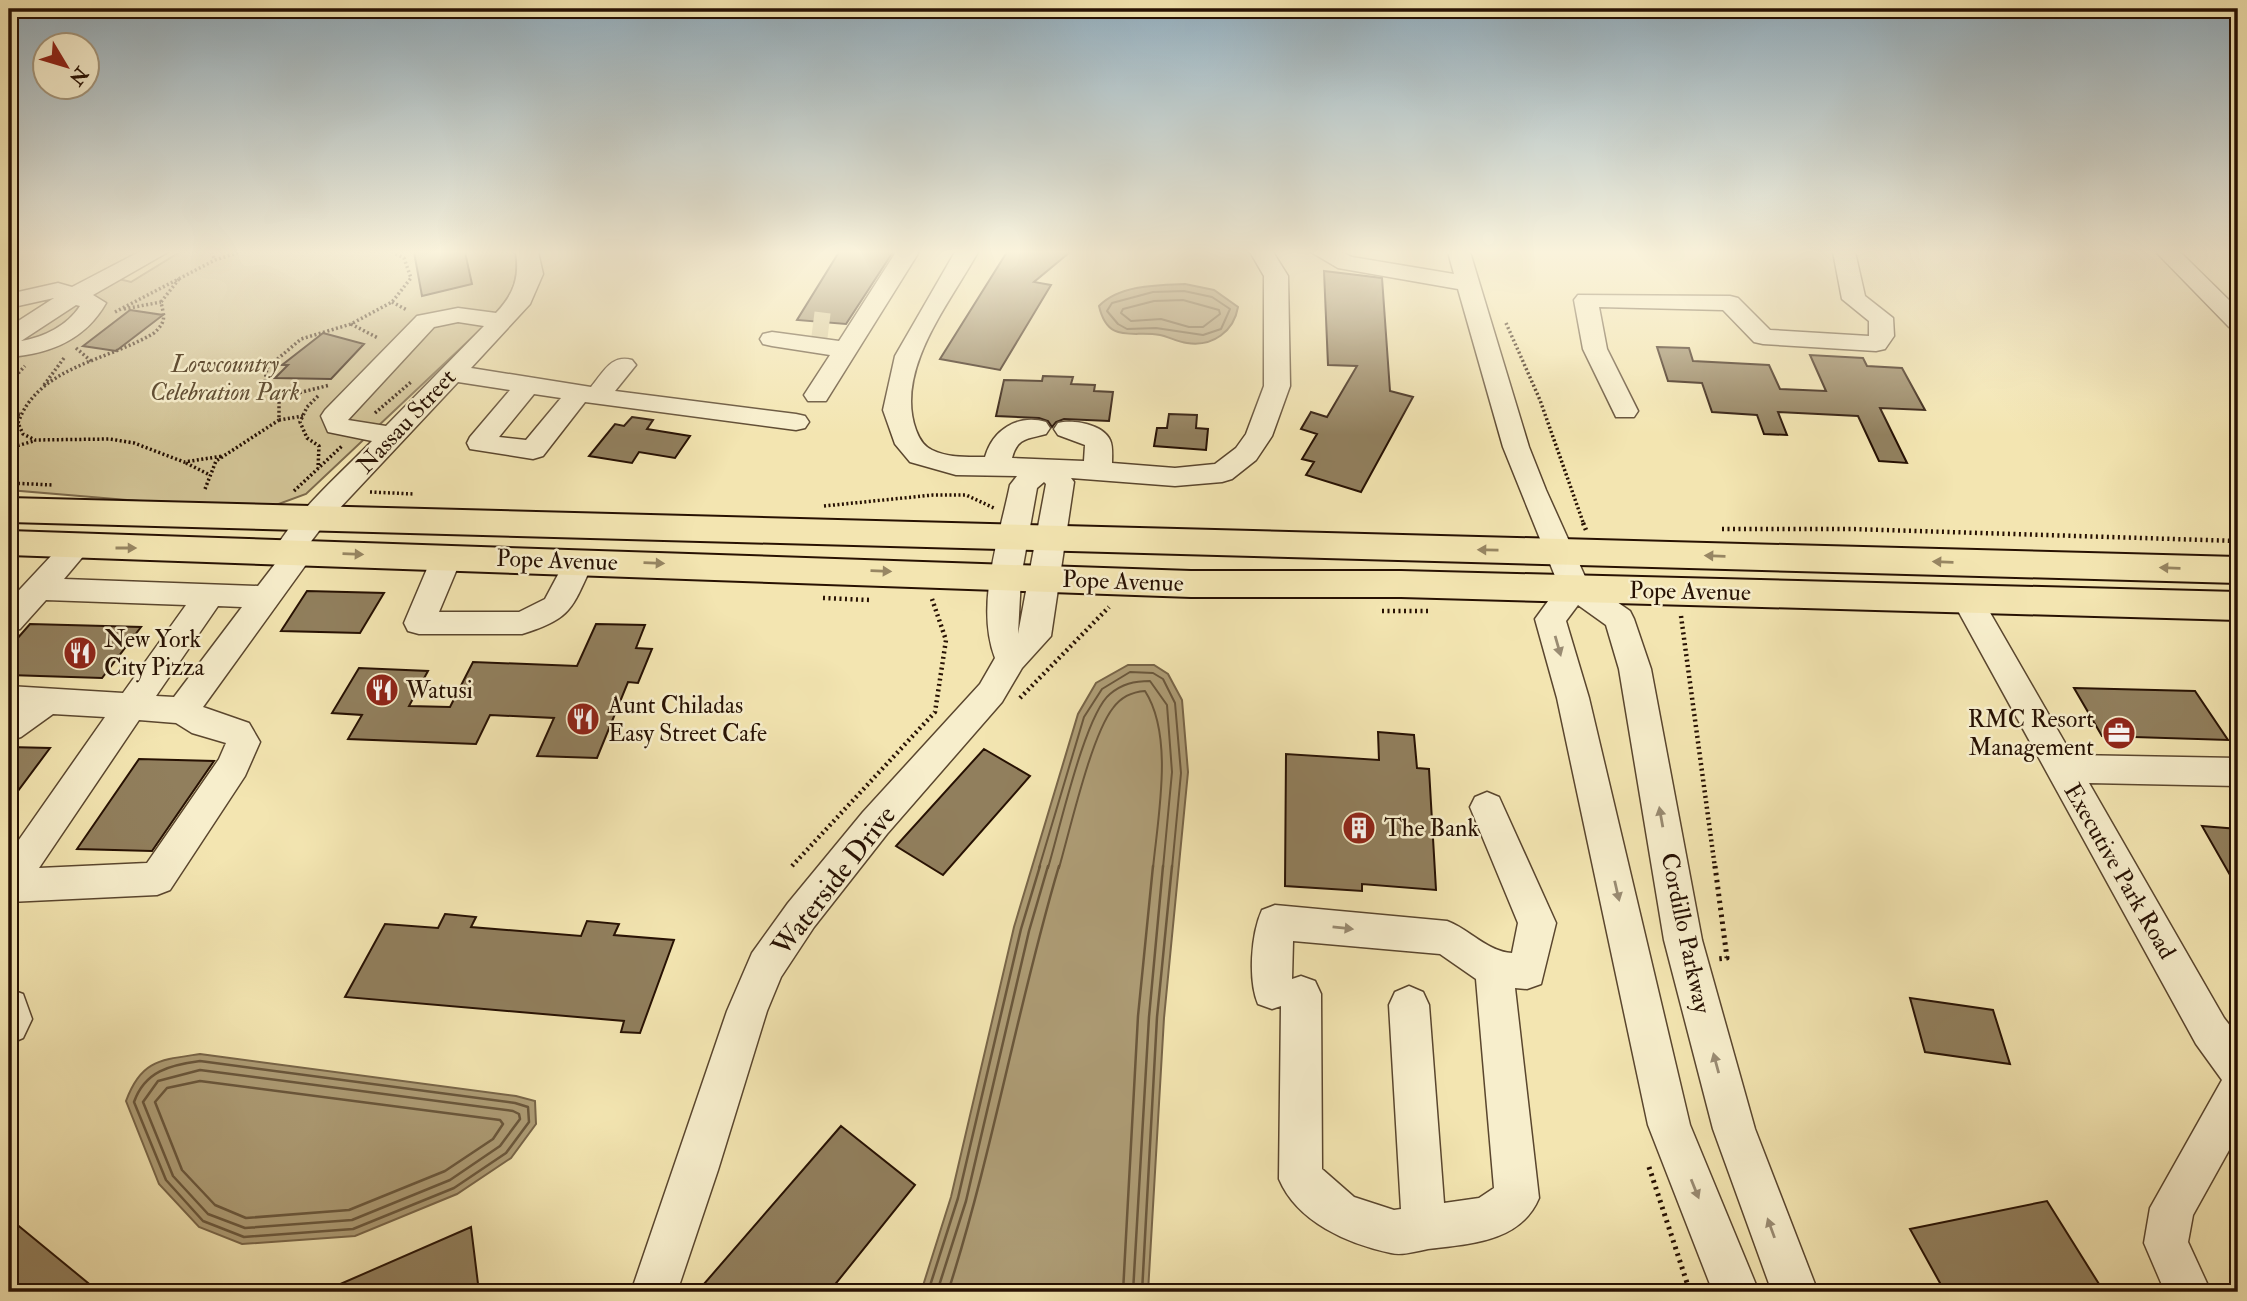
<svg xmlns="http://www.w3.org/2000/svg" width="2247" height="1301" font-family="'IM FELL Double Pica',serif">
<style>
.green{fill:#d0c193;stroke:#7c694b;stroke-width:2}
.water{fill:#ae9d76;stroke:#786548;stroke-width:2}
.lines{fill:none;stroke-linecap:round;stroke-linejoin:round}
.shore-far1{stroke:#6a573c;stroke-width:2}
.shore{stroke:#6a573c;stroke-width:2.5}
.building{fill:#917f5d;stroke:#271103;stroke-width:2}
.minor-tunnel{stroke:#d4c597;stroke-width:25;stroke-dasharray:25 13;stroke-linecap:butt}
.minor-casing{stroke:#5a462e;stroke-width:3}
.major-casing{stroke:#271103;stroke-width:4}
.path-far2{stroke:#271103;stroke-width:3.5;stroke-dasharray:2 2.5;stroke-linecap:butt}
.path-far1{stroke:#271103;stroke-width:4.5;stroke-dasharray:2 3.5;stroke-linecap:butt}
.path{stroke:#271103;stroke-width:5;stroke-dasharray:2.5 4.5;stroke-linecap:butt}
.minor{fill:#f7eecc;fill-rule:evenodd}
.major{fill:#f3e5b1;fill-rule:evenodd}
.oneway{fill:#978663}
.oneway2{fill:#998b72}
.labels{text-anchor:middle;stroke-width:5;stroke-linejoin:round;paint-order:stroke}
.park-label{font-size:24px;font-style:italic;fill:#624f35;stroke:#f7eecc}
.street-label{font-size:24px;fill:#271103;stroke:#f7eecc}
.poi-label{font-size:24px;fill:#271103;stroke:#f7eecc;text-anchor:start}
.near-street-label{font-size:28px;fill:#271103;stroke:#f7eecc}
</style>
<rect width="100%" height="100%" fill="#f3e5b1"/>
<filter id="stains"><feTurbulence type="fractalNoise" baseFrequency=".00286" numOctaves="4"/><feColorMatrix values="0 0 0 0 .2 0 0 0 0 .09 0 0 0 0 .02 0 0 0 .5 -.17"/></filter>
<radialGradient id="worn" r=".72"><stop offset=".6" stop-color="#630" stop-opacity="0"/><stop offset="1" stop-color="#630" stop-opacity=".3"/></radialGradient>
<path class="green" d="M180 252H515C521 292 505 302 480 330L306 494 276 505 139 501 9 490V350L44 321 119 279 131 282Z"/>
<path class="water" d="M1185 284 1214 290 1238 307C1234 331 1213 347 1187 343 1178 342 1169 337 1160 335 1133 330 1108 345 1099 306 1119 285 1157 285 1185 284Z
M1128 665H1154L1168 674 1182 700 1188 772 1164 1018 1148 1292H921L951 1197 1014 927 1078 714 1096 683Z
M200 1054 516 1096 535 1101 536 1124 511 1158 457 1194 355 1236 242 1244 199 1227 159 1184 126 1101C141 1060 160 1060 200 1054Z"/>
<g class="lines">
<path class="shore-far1" d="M1184 291 1212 297 1230 309 1221 329 1203 335 1156 328 1127 329 1118 324 1107 311 1112 303 1153 292Z
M1183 300 1219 310 1220 314 1203 327H1189L1161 319 1131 321 1121 313 1123 309 1154 301Z
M1039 868 1084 717 1102 689 1130 672 1153 673 1163 679 1175 703 1181 773 1172 868
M1048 868C1059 832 1085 714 1110 694 1122 684 1134 681 1150 681L1167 705 1172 772 1163 868
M1059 868C1070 830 1091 736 1113 708 1121 697 1131 692 1145 691 1174 736 1158 816 1153 868"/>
<path class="shore" d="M200 1061 515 1103 528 1107 529 1122 506 1153 454 1188 353 1229 244 1237 203 1221 166 1180 134 1102C145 1071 170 1065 200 1061Z
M200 1070 513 1111 519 1114 520 1119 500 1146 450 1180 352 1220 245 1228 208 1214 173 1176 143 1102 158 1081Z
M200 1081 500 1120 503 1124 493 1139 445 1171 349 1210 246 1218 215 1205 182 1170 155 1102 167 1088Z
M928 1292 958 1198 1021 929 1040 866
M937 1292 966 1201 1029 931 1048 866
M948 1292C993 1152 1017 1007 1059 866
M1123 1292 1138 1016 1153 866
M1133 1292 1149 1017 1163 866
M1142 1292 1157 1017 1172 866"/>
</g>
<path class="building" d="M414 252H465L472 284 422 296Z
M839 252H893L846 324 797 320Z
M1007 252H1070L1034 282 1051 285 1000 370 940 359Z
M1324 271 1382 278 1390 391 1413 397 1361 492 1306 475 1314 462 1302 459 1317 434 1301 429 1311 412 1327 417 1357 366 1328 365Z
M130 310 163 315 116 351 83 346Z
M323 333 364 344 331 379 275 378 288 365H282Z
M1657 347 1689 348 1693 361 1769 365 1780 389 1826 391 1810 355 1863 358 1867 366 1902 368 1925 410 1880 408 1907 463 1879 461 1858 416 1778 412 1787 435 1764 434 1757 415 1712 412 1702 383 1668 381Z
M1043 376 1073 377 1071 384 1095 385 1094 391 1113 392 1109 421 1064 419 1056 422 1052 427 1048 421 1039 418 996 416 1004 380 1042 381Z
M1169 414 1197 415 1196 428 1208 429 1206 450 1154 446 1157 428H1167Z
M632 417 653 420 647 429 690 436 675 458 639 452 632 463 589 456 615 424 624 426Z
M307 591 384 593 360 633 281 631Z
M30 624 141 627 102 678 9 675V648Z
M596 624 645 625 636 648 652 649 638 683 628 682 597 758 537 756 554 718 490 715 476 744 348 739 362 715 332 713 359 668 428 671 409 706 450 707 473 662 577 666Z
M2074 688 2195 691 2228 740 2102 736Z
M1378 732 1414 735 1417 768 1429 769 1436 890 1362 884V891L1285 886 1286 754 1379 760Z
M9 747 50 748 9 803Z
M984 749 1030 776 943 875 896 846Z
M139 759 214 761 152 851 77 849Z
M2202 826 2238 829V889Z
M445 914 476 917 471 927 581 936 587 921 619 924 614 935 674 940 640 1033 621 1032 624 1021 345 997 385 924 438 928Z
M1910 998 1993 1010 2010 1064 1925 1052Z
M841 1126 915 1185 829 1292H697Z
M2047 1201 2104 1292H1945L1910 1229Z
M9 1218 99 1292H9Z
M471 1227 479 1292H322Z"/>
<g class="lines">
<path class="minor-tunnel" d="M813 324 829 326"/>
<defs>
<path id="minor" d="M139 252H168L93 295 106 303C85 340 50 354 9 357V327L54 298 9 308V294L58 283 72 287ZM76 305 80 306C67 326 44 337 21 341Z
M516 252H538L543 274 530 304 471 368 591 387C603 373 611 354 632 360L636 365 615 391 796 414 805 416 809 422 805 428 796 430 585 402 543 456 533 459 470 449 467 443 470 437 510 390 458 382 322 527 309 544 315 552 310 559 203 707 249 723 260 742 245 776 170 890 157 895 9 902V854L105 717 53 714 21 737 9 741V686L123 693 186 605 46 600 20 629 9 632V601L66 540 76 537 86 540 91 547 64 579 258 586 278 560 273 552C298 510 338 476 372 441L328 432 321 416 325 410 417 316 458 308 496 313C514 294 520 277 516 252ZM458 322 484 326 386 426 348 420 434 327ZM534 394 561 398 526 440 499 437ZM218 606 242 607 174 697 156 696ZM139 720 176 723 192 733 226 743 219 759 147 863 39 868Z
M896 252H919L826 401H808L804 395 830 355 772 346 763 344 760 339 763 334 772 332 839 341Z
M955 252H978C950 303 894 370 916 430 919 438 923 446 932 450 949 458 967 457 985 457 993 429 1018 414 1046 422L1050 428 1046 434C1029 439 1017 437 1012 458L1084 461 1085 445 1058 435 1054 429 1058 423C1072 419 1103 424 1110 440 1113 446 1112 456 1112 463L1175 468 1215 464 1236 448 1246 434 1264 386V276L1250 252H1273L1288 276 1290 386 1272 436 1256 460 1232 479 1222 482 1175 486 1071 478 1074 482 1051 636 1022 668 1002 702 887 834 814 927 781 977 767 1011 718 1170 677 1292H631L727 1011 752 953 788 903 863 812 980 684 995 658C975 605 999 539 1010 485L1017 476 956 475 910 462 895 444 883 410 895 356ZM1044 482 1046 484 1018 634 1021 577 1037 488Z
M1311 252H1341L1352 257 1454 274 1448 252H1470L1529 447 1546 490 1587 581 1630 611 1634 619 1651 669 1702 940 1755 1129 1818 1292H1772L1713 1129 1664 940 1619 669 1606 625 1578 605 1566 621 1589 698 1690 1125 1759 1292H1713L1648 1125 1557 698 1535 619 1559 586 1503 447 1458 289 1338 268Z
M1833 252H1855L1865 296 1893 318 1894 336 1885 349 1876 351 1763 344 1754 342 1723 310 1599 307 1607 349 1638 411 1634 417H1616L1583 349 1574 300 1578 295 1730 296 1738 298 1770 330 1869 336V321L1842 299Z
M2156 252H2180L2238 309V329L2229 327Z
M447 547 457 550 462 557 439 612H519L545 599 569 554 579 551 589 554 594 561C572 607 574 618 522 634H419L408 631 404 623 432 557 437 550Z
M1966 587 1977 590 2072 755 2238 758V786L2089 783 2224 1018 2238 1036V1134L2193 1215 2188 1242 2211 1292H2165L2144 1243 2150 1208 2222 1080 2196 1044 1951 598 1955 590Z
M1487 792 1499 797 1556 923 1541 984 1527 989 1515 988 1539 1198C1521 1242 1469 1244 1428 1249 1417 1251 1402 1256 1391 1253 1348 1244 1297 1222 1279 1179L1281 1006 1272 1009 1258 1004C1248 980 1251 934 1262 910L1275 905 1447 921C1469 929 1488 952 1512 953L1518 923 1470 807 1475 797ZM1293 941 1440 954 1476 979 1494 1188 1479 1198 1444 1203 1429 1005 1423 992 1409 986 1395 992 1389 1005 1401 1209 1394 1210 1354 1197 1322 1169 1321 994 1315 981 1301 976 1292 979Z
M9 989 23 994 32 1019 23 1038 9 1044Z"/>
<path id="major" d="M9 498 2238 557V583L9 522Z
M9 531 1191 571H1401L2238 592V620L1401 597H1191L9 555Z"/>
</defs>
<use href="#minor" class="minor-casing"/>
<use href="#major" class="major-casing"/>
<path class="path-far2" d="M211 252 215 260
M179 279 161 302C164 317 167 321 154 333 108 361 38 366 18 423L23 434 35 440 110 439 134 443 184 462 223 456
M392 302 407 310
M124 309 161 302
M115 312 215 260 240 252
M1506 323 1540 400 1584 525
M351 324 378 338
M76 348 91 361
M9 383 25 366
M44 385 64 358
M273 392 294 394 330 385
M318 396 307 407 300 422 307 438 319 446 318 468
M375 413 411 382
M9 416 20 414
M279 420 303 416
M9 448 34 441
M186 463 210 475
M9 483 53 485
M205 489 216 461 279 420V401L265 381 267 368 301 339 351 324 392 302 411 278 404 258 392 252
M294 491 342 446
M370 492 414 494
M824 506 933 495H966L994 508"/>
<path class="path-far1" d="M1583 523 1586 530
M1722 529H1852L2238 541
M823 598 870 600
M1382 611H1429
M1681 616 1715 868
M1020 698 1109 607
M792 866 935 712 946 640 932 599"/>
<path class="path" d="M1715 866 1727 958 1717 959
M1649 1167 1690 1292"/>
<use href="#minor" class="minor"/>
<use href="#major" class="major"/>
</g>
<defs><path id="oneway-solid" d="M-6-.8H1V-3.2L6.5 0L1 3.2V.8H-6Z" transform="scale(1.75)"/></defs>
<g class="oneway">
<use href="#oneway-solid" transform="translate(126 548)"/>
<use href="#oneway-solid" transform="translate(1488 550) rotate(-179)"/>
<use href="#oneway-solid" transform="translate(353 554) rotate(2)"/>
<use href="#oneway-solid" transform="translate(1715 556) rotate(-178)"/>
<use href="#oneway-solid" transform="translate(1943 562) rotate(-178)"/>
<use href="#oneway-solid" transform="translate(654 563) rotate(2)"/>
<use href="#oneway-solid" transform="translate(2170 568) rotate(-178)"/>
<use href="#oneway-solid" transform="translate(881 571) rotate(2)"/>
</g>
<g class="oneway2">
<use href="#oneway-solid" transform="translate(1558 646) rotate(74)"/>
<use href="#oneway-solid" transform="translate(1661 817) rotate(-100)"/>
<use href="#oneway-solid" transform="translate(1617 891) rotate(77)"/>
<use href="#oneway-solid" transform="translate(1343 928) rotate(6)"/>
<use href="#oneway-solid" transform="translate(1716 1063) rotate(-105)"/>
<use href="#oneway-solid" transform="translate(1695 1189) rotate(68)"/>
<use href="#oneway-solid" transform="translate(1771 1228) rotate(-110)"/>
</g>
<linearGradient id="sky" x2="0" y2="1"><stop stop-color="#91abba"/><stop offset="0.58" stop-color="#faf3dc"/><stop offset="1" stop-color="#faf3dc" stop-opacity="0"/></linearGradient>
<rect width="2247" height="435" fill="url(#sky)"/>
<defs>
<symbol id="restaurant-disc" viewBox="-11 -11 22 22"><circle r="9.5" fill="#8f2418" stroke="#f7eecc"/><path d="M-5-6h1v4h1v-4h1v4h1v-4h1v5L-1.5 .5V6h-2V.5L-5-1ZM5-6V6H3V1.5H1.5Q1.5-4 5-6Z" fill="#fff"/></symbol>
<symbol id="office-disc" viewBox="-11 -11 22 22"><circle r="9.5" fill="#8f2418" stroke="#f7eecc"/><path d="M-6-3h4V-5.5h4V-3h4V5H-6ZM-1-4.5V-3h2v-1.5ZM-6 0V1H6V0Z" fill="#fff"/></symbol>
<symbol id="building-disc" viewBox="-11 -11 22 22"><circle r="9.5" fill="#8f2418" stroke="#f7eecc"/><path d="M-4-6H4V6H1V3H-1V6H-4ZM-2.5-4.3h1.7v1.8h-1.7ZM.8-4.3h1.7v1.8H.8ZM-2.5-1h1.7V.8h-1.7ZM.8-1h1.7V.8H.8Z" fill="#fff"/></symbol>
</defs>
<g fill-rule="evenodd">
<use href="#restaurant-disc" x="61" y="634" width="38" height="38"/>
<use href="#restaurant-disc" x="363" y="671" width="38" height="38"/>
<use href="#restaurant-disc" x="564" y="700" width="38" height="38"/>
<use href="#office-disc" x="2100" y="714" width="38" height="38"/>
<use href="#building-disc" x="1340" y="809" width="38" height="38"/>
</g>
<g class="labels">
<g class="park-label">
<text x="225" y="372">Lowcountry<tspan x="225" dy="28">Celebration Park</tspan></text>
</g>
<g class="street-label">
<text transform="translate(406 421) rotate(-47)" y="8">Nassau Street</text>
<text transform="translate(557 560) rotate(2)" y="8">Pope Avenue</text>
<text transform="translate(1123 581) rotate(2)" y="8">Pope Avenue</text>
<text transform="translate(1690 591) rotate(1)" y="8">Pope Avenue</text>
<text transform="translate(2120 871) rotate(60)" y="8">Executive Park Road</text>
<text transform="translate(1686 933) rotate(78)" y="8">Cordillo Parkway</text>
</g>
<g class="poi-label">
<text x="104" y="647">New York<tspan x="104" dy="28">City Pizza</tspan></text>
<text x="406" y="698">Watusi</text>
<text x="608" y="713">Aunt Chiladas<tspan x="608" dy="28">Easy Street Cafe</tspan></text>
<text x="2094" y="727" text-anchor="end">RMC Resort<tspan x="2094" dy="28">Management</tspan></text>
<text x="1384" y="836">The Bank</text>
</g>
<g class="near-street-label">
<text transform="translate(833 880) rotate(-52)" y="10">Waterside Drive</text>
</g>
</g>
<rect width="2247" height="1301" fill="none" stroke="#f3e5b1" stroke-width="35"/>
<rect x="10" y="10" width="2226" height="1280" fill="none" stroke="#271103" stroke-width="3.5"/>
<rect x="18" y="18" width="2212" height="1266" fill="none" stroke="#271103" stroke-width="2"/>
<g transform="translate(66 66) rotate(128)"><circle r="33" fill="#f7eecc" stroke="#a4967c" stroke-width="2"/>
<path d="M0-5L12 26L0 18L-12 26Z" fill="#8f2418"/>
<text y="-10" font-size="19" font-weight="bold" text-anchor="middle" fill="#271103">N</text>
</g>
<rect width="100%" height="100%" filter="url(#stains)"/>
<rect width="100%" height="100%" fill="url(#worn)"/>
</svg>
